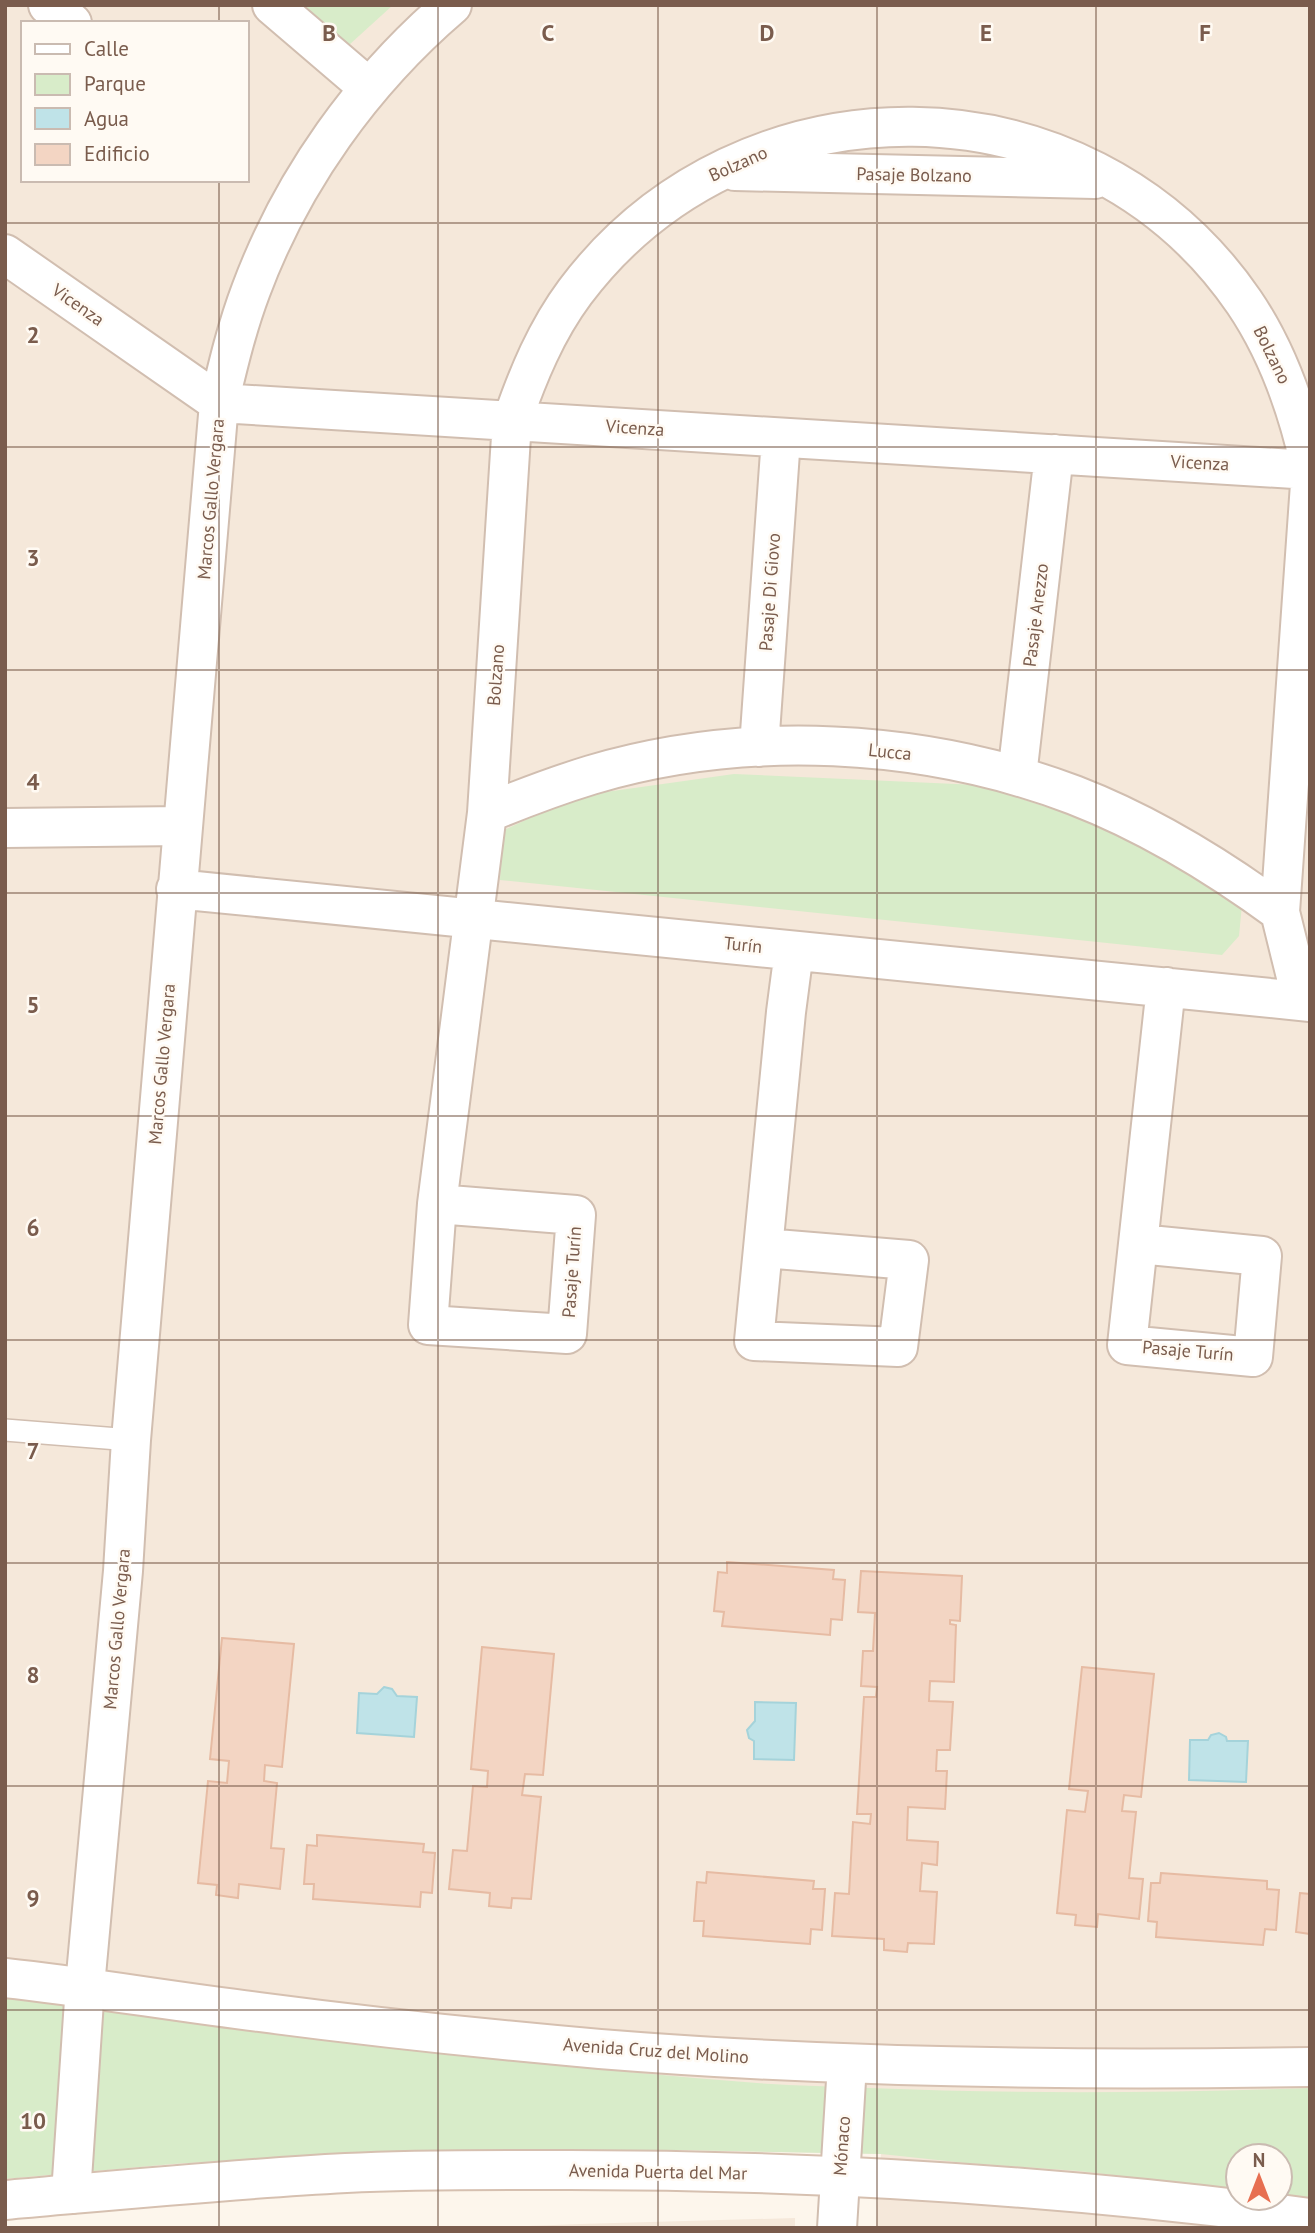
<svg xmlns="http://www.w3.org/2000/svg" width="1315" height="2233" font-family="'PT Sans',sans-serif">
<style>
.residential{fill:#f5e8da;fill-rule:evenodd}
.green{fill:#d8ecc9}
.water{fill:#bfe3e8;stroke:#a5d3da;stroke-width:2}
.building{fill:#f3d5c3;stroke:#e6bba3;stroke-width:2}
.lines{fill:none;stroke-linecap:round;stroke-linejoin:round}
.lane-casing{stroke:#d1beb0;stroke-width:24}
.street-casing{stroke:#d1beb0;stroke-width:42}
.secondary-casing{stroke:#d6c0b0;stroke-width:42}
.lane{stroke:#fff;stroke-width:21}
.street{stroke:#fff;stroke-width:38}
.secondary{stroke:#fff;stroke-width:38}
.grid{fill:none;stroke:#7a5c4d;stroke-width:2;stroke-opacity:0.55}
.labels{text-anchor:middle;stroke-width:5;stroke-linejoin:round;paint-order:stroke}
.street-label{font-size:18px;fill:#7a5c4d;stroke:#fffaf3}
.grid-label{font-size:23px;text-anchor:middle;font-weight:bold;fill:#7a5c4d;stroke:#fffaf3;stroke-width:5;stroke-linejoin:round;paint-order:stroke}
</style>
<rect width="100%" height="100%" fill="#fdf6ec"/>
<path class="residential" d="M5 5H1310V2228H876L881 2154 679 2150H487L347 2153 173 2164 5 2179ZM23 23H247V180H23ZM1238 2156H1280V2198H1238Z
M795 2218V2228H471L580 2224Z"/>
<path class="green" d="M304 5H393L349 45Z
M734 774 978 785 1153 841 1243 894 1239 936 1222 955 500 880 502 831 577 796Z
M5 1989C255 2026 505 2064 757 2083 794 2086 831 2086 869 2088 1016 2094 1163 2093 1310 2088V2198L1280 2194V2156H1238V2190L1079 2171 966 2163 881 2154 679 2150H487L347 2153 173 2164 5 2179Z"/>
<path class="water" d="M384 1687 392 1689 397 1696 417 1697 414 1737 357 1733 359 1693 377 1694Z
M755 1702 796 1703 794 1760 754 1759V1741L749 1738 747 1730 755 1721Z
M1219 1733 1226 1737 1227 1741H1248L1246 1782 1189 1780 1190 1740H1208L1211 1735Z"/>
<path class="building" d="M727 1562 834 1570 833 1579 845 1580 842 1620 831 1619 830 1635 722 1626 724 1612 714 1611 718 1572 727 1573Z
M861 1571 962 1576 960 1621 950 1620V1624L956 1625 954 1682 930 1681 929 1701 953 1702 950 1750H937L936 1771H947L945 1809 908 1807 907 1840 938 1842 937 1865 922 1863 920 1891 937 1892 934 1944 908 1943 907 1952 884 1950V1939L832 1936 835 1893 849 1894 853 1822 870 1824 871 1814H857L864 1697H876L877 1687 861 1686 863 1651H873L875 1613 858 1612Z
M222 1638 294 1644 282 1767 265 1765 264 1781 277 1783 271 1848 284 1849 280 1889 239 1884 238 1898 216 1895 217 1885 198 1883 208 1781 227 1783 229 1761 210 1759Z
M482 1647 554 1654 543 1775 525 1774 522 1795 541 1797 531 1899 512 1898 511 1908 489 1906 490 1893 449 1889 453 1850 467 1851 473 1786 487 1787 488 1771 471 1769Z
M1082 1667 1154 1674 1141 1797 1124 1795 1122 1811 1136 1812 1129 1878 1143 1879 1139 1919 1098 1914 1097 1927 1075 1925 1076 1915 1057 1913 1067 1810 1085 1812 1088 1791 1069 1789Z
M317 1835 424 1844 423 1852 435 1853 432 1893 421 1892 420 1907 313 1899 314 1884H304L307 1845 317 1846Z
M707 1872 814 1881 813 1889H825L822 1930 811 1929 810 1944 703 1936 704 1921H694L697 1882 706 1883Z
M1161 1873 1267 1881V1889L1279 1890 1276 1930 1265 1929 1263 1945 1156 1937 1157 1922 1148 1921 1151 1883H1160Z
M1300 1893 1310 1894V1934L1296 1932Z"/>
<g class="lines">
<defs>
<path id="lane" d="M5 1430 131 1440"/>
<path id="street" d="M48 5 72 23
M272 5 369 88
M735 171 1095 179
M5 254 219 403 1310 470
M759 747 781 438
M1017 776 1054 454
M487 813 512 421C528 375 546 331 575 292 742 70 1085 70 1244 302 1278 352 1297 407 1310 465
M5 828 182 826
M176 889 1310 1002
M1280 912 1310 484
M437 1204 576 1215 567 1334 428 1325 437 1204 487 813C521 799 555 786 591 775 746 729 923 738 1074 795 1149 824 1216 865 1280 912L1302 1001
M1139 1244 1262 1256 1253 1357 1127 1345 1166 987
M764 1248 909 1260 898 1347 754 1341 786 1012 794 951
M71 2194 85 1986 123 1571 131 1440 219 403C228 365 237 327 251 290 292 180 363 81 452 5
M837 2228 847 2064"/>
<path id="secondary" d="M5 1978C90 1987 175 2002 259 2012 373 2027 486 2039 600 2049 836 2068 1073 2071 1310 2067
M5 2200C119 2190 232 2179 346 2173 420 2169 495 2170 569 2170 817 2170 1064 2186 1310 2218"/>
</defs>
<use href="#lane" class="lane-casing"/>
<use href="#street" class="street-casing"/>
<use href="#secondary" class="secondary-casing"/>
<use href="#lane" class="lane"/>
<use href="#street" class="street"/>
<use href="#secondary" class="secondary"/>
</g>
<path class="grid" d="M219 5V23M438 5V2228M658 5V2228M877 5V2228M1096 5V2228M219 180V2228M5 223H1310M5 447H1310M5 670H1310M5 893H1310M5 1116H1310M5 1340H1310M5 1563H1310M5 1786H1310M5 2010H1310"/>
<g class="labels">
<g class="street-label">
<text transform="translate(738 164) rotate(-24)" y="6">Bolzano</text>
<text transform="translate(914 175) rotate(1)" y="6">Pasaje Bolzano</text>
<text transform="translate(78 305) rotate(35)" y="6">Vicenza</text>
<text transform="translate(1272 355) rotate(64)" y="6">Bolzano</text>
<text transform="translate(635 428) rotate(4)" y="6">Vicenza</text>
<text transform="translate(1200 463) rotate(3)" y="6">Vicenza</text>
<text transform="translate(211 499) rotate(-85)" y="6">Marcos Gallo Vergara</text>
<text transform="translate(770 592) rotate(-86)" y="6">Pasaje Di Giovo</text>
<text transform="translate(1036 615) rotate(-83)" y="6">Pasaje Arezzo</text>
<text transform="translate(496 675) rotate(-86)" y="6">Bolzano</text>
<text transform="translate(890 752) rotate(6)" y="6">Lucca</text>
<text transform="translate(743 945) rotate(6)" y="6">Turín</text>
<text transform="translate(162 1064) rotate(-85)" y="6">Marcos Gallo Vergara</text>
<text transform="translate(572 1272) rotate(-86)" y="6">Pasaje Turín</text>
<text transform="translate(1188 1351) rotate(5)" y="6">Pasaje Turín</text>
<text transform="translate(117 1629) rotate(-85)" y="6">Marcos Gallo Vergara</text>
<text transform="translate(656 2051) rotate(4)" y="6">Avenida Cruz del Molino</text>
<text transform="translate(842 2146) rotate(-86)" y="6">Mónaco</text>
<text transform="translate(658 2172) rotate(1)" y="6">Avenida Puerta del Mar</text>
</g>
</g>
<g class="grid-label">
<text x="329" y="41">B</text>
<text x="548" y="41">C</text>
<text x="767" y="41">D</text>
<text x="986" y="41">E</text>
<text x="1205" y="41">F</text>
<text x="33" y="343">2</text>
<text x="33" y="566">3</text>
<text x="33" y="790">4</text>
<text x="33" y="1013">5</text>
<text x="33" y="1236">6</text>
<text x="33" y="1459">7</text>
<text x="33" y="1683">8</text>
<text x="33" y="1906">9</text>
<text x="33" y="2129">10</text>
</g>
<rect width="1315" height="2233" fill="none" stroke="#7a5c4d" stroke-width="14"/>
<rect x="21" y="21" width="228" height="161" fill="#fffaf3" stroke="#cabbb1" stroke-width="2"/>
<rect x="35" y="44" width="35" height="10" fill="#ffffff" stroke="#cabbb1" stroke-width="2"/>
<text x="84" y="56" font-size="21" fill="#7a5c4d">Calle</text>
<rect x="35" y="74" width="35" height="21" fill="#d8ecc9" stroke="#cabbb1" stroke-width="2"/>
<text x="84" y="91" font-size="21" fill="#7a5c4d">Parque</text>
<rect x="35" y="108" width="35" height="21" fill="#bfe3e8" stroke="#cabbb1" stroke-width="2"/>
<text x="84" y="126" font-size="21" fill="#7a5c4d">Agua</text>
<rect x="35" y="144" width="35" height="21" fill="#f3d5c3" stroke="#cabbb1" stroke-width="2"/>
<text x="84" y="161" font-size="21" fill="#7a5c4d">Edificio</text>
<g transform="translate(1259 2177)"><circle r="33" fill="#fffaf3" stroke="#cabbb1" stroke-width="2"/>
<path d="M0-5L12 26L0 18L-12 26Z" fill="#e76f51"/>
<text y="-10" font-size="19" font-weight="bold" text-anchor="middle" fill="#7a5c4d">N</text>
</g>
</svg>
